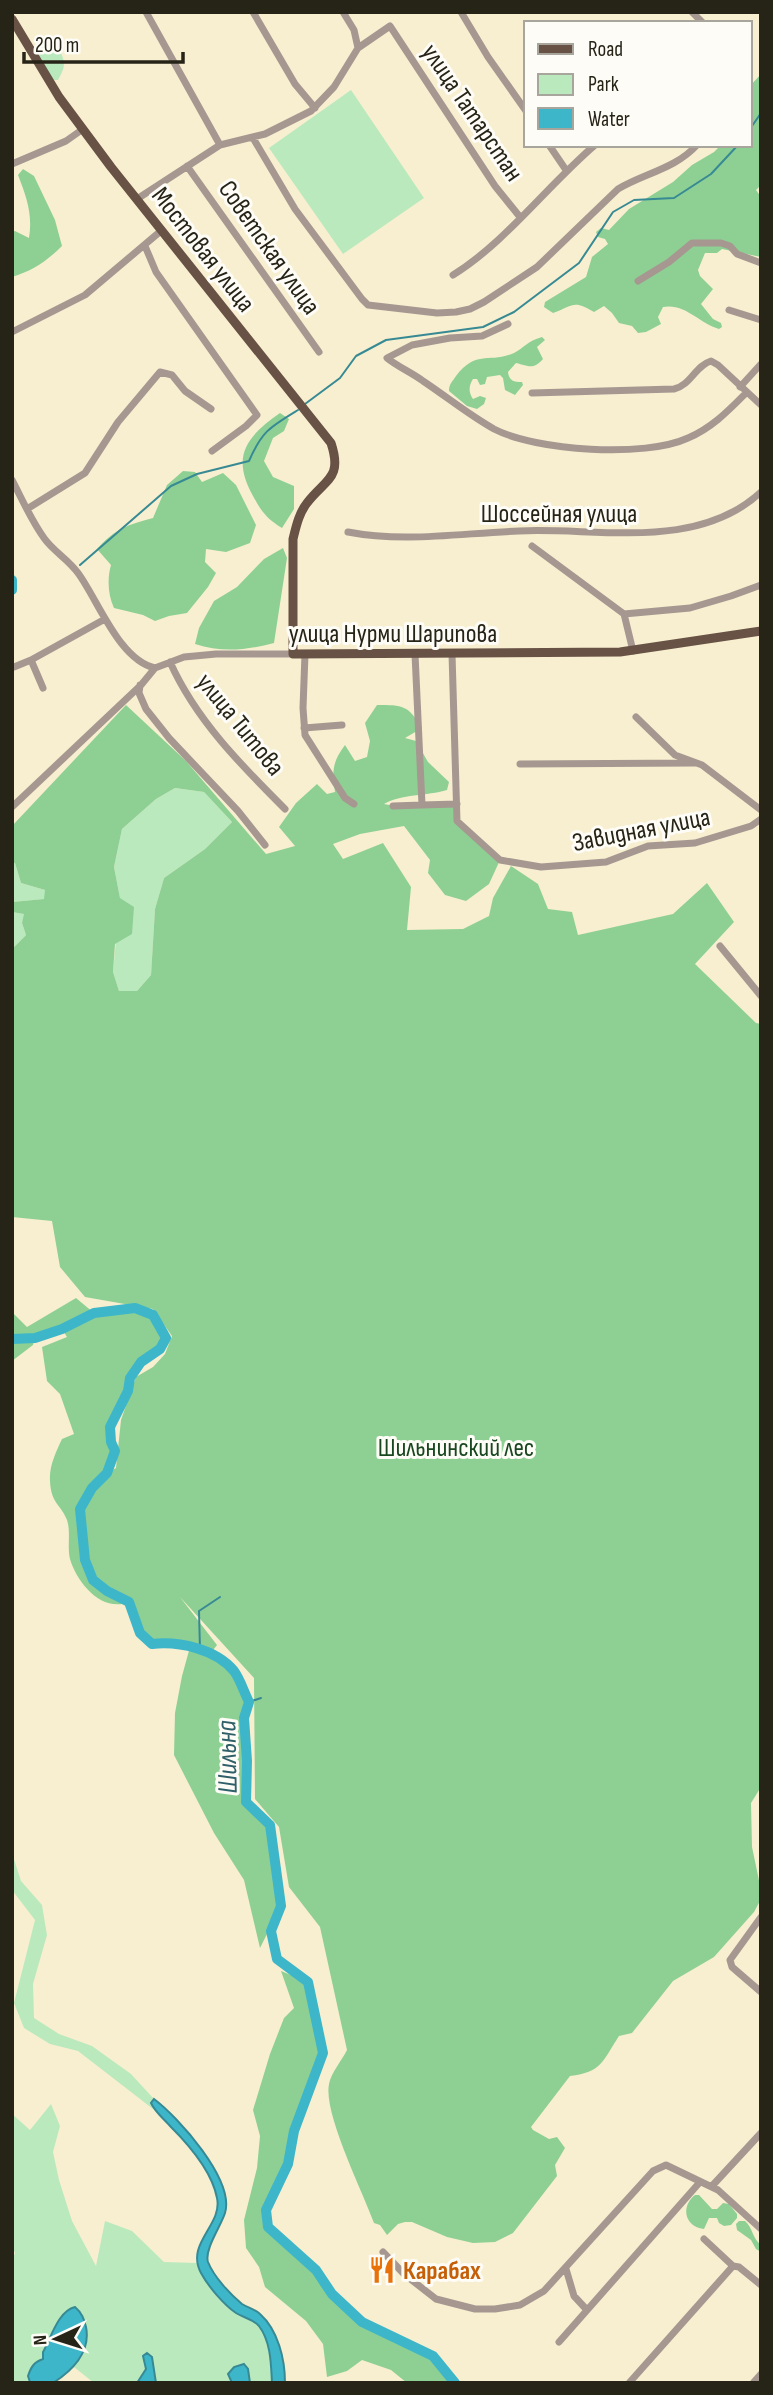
<svg xmlns="http://www.w3.org/2000/svg" width="773" height="2395" font-family="'Sofia Sans Condensed',sans-serif">
<style>
.green{fill:#bbe9be}
.forest{fill:#8ed094;fill-rule:evenodd}
.water{fill:#3eb6ca;stroke:#378a94;stroke-width:2}
.lines{fill:none;stroke-linecap:round;stroke-linejoin:round}
.stream{stroke:#378a94;stroke-width:2}
.river{stroke:#3eb6ca;stroke-width:10}
.minor{stroke:#a69891;stroke-width:7}
.major{stroke:#685245;stroke-width:9}
.labels{text-anchor:middle;stroke-width:6;stroke-linejoin:round;paint-order:stroke}
.street-label{font-size:26px;fill:#262317;stroke:#fefcf6}
.park-label{font-size:26px;fill:#194720;stroke:#fefcf6}
.food-label{font-size:26px;font-weight:bold;fill:#c56008;stroke:#fefcf6;text-anchor:start}
.water-label{font-size:28px;font-style:italic;fill:#2f6069;stroke:#fefcf6}
</style>
<rect width="100%" height="100%" fill="#f8efd0"/>
<path class="green" d="M37 46 60 51C66 63 65 68 58 80H52L32 48Z
M351 90 424 198 343 254 269 148Z
M175 788 204 792 232 822 205 849 164 878 155 909 151 975 137 991H119L113 972 120 898 114 867 122 829 156 799Z
M12 863H15L21 883 45 890V899L12 902Z
M12 912 25 914 22 923 26 935 12 949Z
M12 1853 21 1881 42 1905 47 1935 33 1984 34 2018 59 2034 92 2046 131 2074 154 2099 151 2103 153 2109 78 2051 50 2044 24 2028 14 2003 35 1920 12 1890Z
M51 2104 60 2126 53 2152 59 2180 72 2221 96 2266 105 2221 132 2231 164 2262 198 2263C202 2275 228 2307 239 2315 245 2319 252 2319 258 2325 271 2340 271 2364 272 2383H250L248 2369 228 2374 232 2383H156L143 2362 146 2369 137 2383H94L74 2367 84 2353 86 2346 62 2316 30 2382 33 2383H12V2261L15 2253 12 2246V2114L30 2130Z"/>
<path class="forest" d="M761 74V185L756 190 761 197V257L722 249 717 253H705L698 270 700 276 713 289 701 304 713 319 721 323 722 327 719 329C699 323 685 303 663 307L658 317 661 324 646 332 638 333 632 326 619 323 612 313 604 306 594 312C573 299 573 306 553 313L544 307 545 302 586 277 592 257 608 244 605 239 598 237 596 232 601 228 609 230 629 209 673 182 692 165 714 152 721 145H750V86Z
M23 169 34 176 55 220 62 246C47 261 32 271 12 277V232L15 231 29 238C33 214 26 196 18 175Z
M542 337 545 340 537 347 543 359C533 370 529 366 516 363L508 372C509 381 514 382 522 382L523 385 515 395 505 390 503 378 500 375 487 377 485 384 480 385 477 379H473C469 385 468 392 473 399L480 396 486 398 484 404 477 409 467 406 449 391C449 384 452 382 456 376 477 349 488 364 514 353 524 348 527 341 542 337Z
M280 413 289 419 284 431 273 438 264 461 273 477 294 486V509L282 528C267 519 261 511 253 496 231 456 246 437 280 413Z
M183 471 195 472 202 482 223 473 236 485 256 525 250 543 226 552 206 549 205 562 216 573 208 587 187 613 169 616 155 621 143 615 114 608C108 595 107 579 111 565L97 549C115 529 127 525 153 518L167 485Z
M283 548 287 558 274 643C247 650 222 653 195 644L199 628 214 601 237 587 264 559Z
M126 705 186 761 266 854 295 846 279 827 296 803 317 784 327 794 335 792C332 772 332 762 345 745L355 761 367 757 370 741 365 723 377 705C403 705 408 705 422 728L405 738 416 741 428 762 449 782 447 790C427 796 401 794 384 804L394 806 457 804V821L500 860 489 884 466 901 445 895 428 873 430 860 404 826 360 834 333 844 343 859 383 843 411 887 407 930 463 929 489 916 493 898 511 866 538 884 548 909 572 912 578 935 673 914 707 883 734 922 695 964 756 1023 761 1024V1787L751 1803 752 1847 761 1890V1899L754 1912 714 1957 673 1981 632 2033 619 2036C602 2062 602 2072 570 2076L531 2127 533 2130 549 2139 557 2137 565 2148 555 2165 557 2176 513 2233 495 2242 473 2243 447 2237 412 2222H405L398 2224 387 2235 380 2225 374 2223C363 2192 323 2113 329 2084 331 2073 342 2060 347 2050L320 1927 289 1887 279 1827 255 1799 254 1678 180 1597 217 1645 210 1654 234 1671 249 1702 244 1718 247 1761 246 1802 270 1825 281 1906 260 1948 244 1880 214 1833 174 1755 175 1713 182 1676 190 1647 171 1641 152 1644 140 1633 129 1602C102 1613 77 1583 70 1559 67 1547 71 1532 67 1520 61 1504 51 1504 50 1481 49 1466 56 1452 62 1439L74 1434 60 1394 47 1381 42 1347 67 1337 62 1329 35 1338 33 1345 12 1361V1312L27 1327 76 1298 94 1313 135 1308 153 1315 166 1338 160 1349 141 1362 130 1378 128 1391 110 1427 111 1442 115 1451 108 1473 116 1468 121 1420 136 1377 153 1367 165 1354 172 1336 153 1309 85 1297 60 1267 52 1221 12 1217V949L26 935 22 923 24 914 12 912V902L44 899 45 890 21 883 15 863H12V826ZM175 788 204 792 232 822 205 849 164 878 155 909 151 975 137 991H119L113 972 115 944 132 934 134 907 120 898 114 867 122 829 156 799Z
M281 1971 308 1982 323 2053 294 2131 288 2164 266 2210 268 2227 316 2270 332 2294 362 2322 433 2356 455 2383H407L391 2370 362 2360 347 2371 327 2377 323 2344 306 2321 265 2287 259 2267 246 2248 244 2220 257 2168 260 2136 253 2110 270 2054 284 2018 294 2008Z
M695 2195H699L712 2209H717L723 2203 729 2204 737 2214V2218L731 2225 724 2226 719 2223 717 2218H709L704 2229C685 2227 680 2207 695 2195Z
M739 2221H745C753 2228 752 2238 761 2245V2252L756 2249 751 2240 737 2230 736 2224Z"/>
<path class="water" d="M154 2099C178 2117 235 2180 225 2213 221 2226 204 2250 208 2262 214 2277 230 2294 242 2304 248 2308 255 2309 260 2314 278 2330 285 2359 285 2383H272C271 2364 271 2342 259 2326 253 2319 244 2318 236 2313 224 2305 208 2286 201 2273 185 2243 223 2225 217 2198 212 2171 190 2146 171 2127 164 2119 155 2112 151 2103Z
M75 2307C82 2313 84 2319 86 2327 91 2352 73 2370 53 2383L30 2382 28 2376C31 2367 34 2362 43 2359V2352C51 2338 58 2311 75 2307Z
M147 2353 152 2357 156 2383H137L146 2369 143 2356Z
M244 2364 248 2369 250 2383H232L228 2374 234 2367Z"/>
<g class="lines">
<path class="stream" d="M750 129 761 113
M305 404 340 378 356 356 386 340 483 327 514 312 579 263 613 212 634 200 674 198 711 174 738 145
M80 565 171 486 197 474 249 461C262 431 270 427 298 410
M200 1650 199 1611 220 1597
M249 1702 261 1698"/>
<path class="river" d="M12 580V590
M12 1339 35 1338 62 1329 94 1313 135 1308 153 1315 166 1338 160 1349 141 1362 130 1378 128 1391 110 1427 111 1442 115 1451 107 1473 92 1488 80 1509 85 1560 93 1580 107 1591 129 1602 140 1633 152 1644C179 1641 216 1649 234 1671 240 1679 244 1692 249 1702L244 1718 247 1761 246 1802 270 1825 281 1906 271 1931 277 1959 308 1982 323 2053 294 2131 288 2164 266 2210 268 2227 316 2270 332 2294 362 2322 433 2356 455 2383"/>
<path class="minor" d="M146 12 220 145
M253 12 295 84 315 108
M343 12 354 30 358 48 390 26 495 186 520 217
M461 12 488 57 526 111
M692 12 703 23
M253 138 295 209 362 299 368 305 437 313 456 312 470 309 484 302 537 267 618 189C645 173 675 169 697 145
M549 145 566 170
M12 164 66 141 83 129
M187 166 319 352
M137 199 220 145 265 134 311 111 334 87 358 48
M145 246 156 272 257 415 246 426 212 451
M453 275C505 243 547 186 595 145
M638 281 669 262 692 243H721L730 246 737 254 761 263
M729 310 761 320
M508 324 482 336 450 338 412 345 387 358C398 367 411 372 423 381 447 397 469 415 494 429 536 451 645 458 688 438 712 428 729 410 747 392
M12 332 85 295 162 230
M740 387 761 364
M532 393 674 389C691 385 695 366 711 361L718 365 761 405
M12 480C22 499 31 520 44 538 53 551 68 559 78 573 98 600 119 660 155 668
M27 509 85 473 118 422 160 372 172 375 185 391 211 409
M348 532C404 543 462 533 519 531 597 527 696 552 761 492
M532 546 624 614 633 651
M624 614 690 608 731 596 761 585
M305 654 303 708 305 735 345 798 354 804
M415 654 422 805 457 804
M452 654 457 821 500 860 541 867 606 862 648 846 695 843 751 826 761 819
M31 660 43 688
M170 662C196 720 241 765 285 809
M14 667 31 660 105 619
M140 685 139 693 146 709 169 738 238 811 265 845
M636 717 675 755 702 765 761 810
M304 728 342 725
M520 764 695 763
M393 806 422 805
M12 807 141 685 155 668 184 657 216 654H293
M720 946 761 996
M761 1917 730 1960 732 1967 761 1992
M712 2186 761 2133
M704 2239 733 2266 739 2267 761 2285
M383 2252 404 2274 436 2299 475 2309H495L520 2305 544 2291 653 2171 666 2165 718 2190 761 2229
M566 2269 574 2296 587 2310
M559 2342 700 2182
M629 2383 733 2266
M753 2383 761 2374"/>
<path class="major" d="M12 19 59 97 111 167 331 443C343 479 325 479 307 503 299 513 296 527 293 539V654L620 652 761 631"/>
</g>
<defs>
<symbol id="restaurant-bare" viewBox="-9 -9 18 18"><path d="M-5-6h1v4h1v-4h1v4h1v-4h1v5L-1.5 .5V6h-2V.5L-5-1ZM5-6V6H3V1.5H1.5Q1.5-4 5-6Z" fill="#e8710a" stroke="#fefcf6" stroke-width="2.5" paint-order="stroke"/></symbol>
</defs>
<g fill-rule="evenodd">
<use href="#restaurant-bare" x="363" y="2251" width="38" height="38"/>
</g>
<g class="labels">
<g class="street-label">
<text transform="translate(473 112) rotate(56)" y="9">улица Татарстан</text>
<text transform="translate(270 247) rotate(55)" y="9">Советская улица</text>
<text transform="translate(204 249) rotate(52)" y="9">Мостовая улица</text>
<text x="559" y="522">Шоссейная улица</text>
<text x="393" y="642">улица Нурми Шарипова</text>
<text transform="translate(241 724) rotate(51)" y="9">улица Титова</text>
<text transform="translate(641 829) rotate(-11)" y="9">Завидная улица</text>
</g>
<g class="park-label">
<text x="456" y="1456">Шильнинский лес</text>
</g>
<g class="food-label">
<text x="403" y="2279">Карабах</text>
</g>
<g class="water-label">
<text transform="translate(226 1757) rotate(-91)" y="10">Шильна</text>
</g>
</g>
<rect width="773" height="2395" fill="none" stroke="#262317" stroke-width="28"/>
<rect x="524" y="21" width="228" height="126" fill="#fefcf6" stroke="#a8a59d" stroke-width="2"/>
<rect x="538" y="44" width="35" height="10" fill="#685245" stroke="#a8a59d" stroke-width="2"/>
<text x="588" y="56" font-size="21" fill="#262317">Road</text>
<rect x="538" y="74" width="35" height="21" fill="#bbe9be" stroke="#a8a59d" stroke-width="2"/>
<text x="588" y="91" font-size="21" fill="#262317">Park</text>
<rect x="538" y="108" width="35" height="21" fill="#3eb6ca" stroke="#a8a59d" stroke-width="2"/>
<text x="588" y="126" font-size="21" fill="#262317">Water</text>
<g transform="translate(56 2339) rotate(266)" stroke="#fefcf6" stroke-width="5" paint-order="stroke">
<path d="M0-5L12 26L0 18L-12 26Z" fill="#262317"/>
<text y="-10" font-size="19" font-weight="bold" text-anchor="middle" fill="#262317">N</text>
</g>
<path d="M24 52v10h159v-10" fill="none" stroke="#262317" stroke-width="3.5"/>
<text x="35" y="52" font-size="21" fill="#262317" stroke="#fefcf6" stroke-width="5" paint-order="stroke">200 m</text>
</svg>
